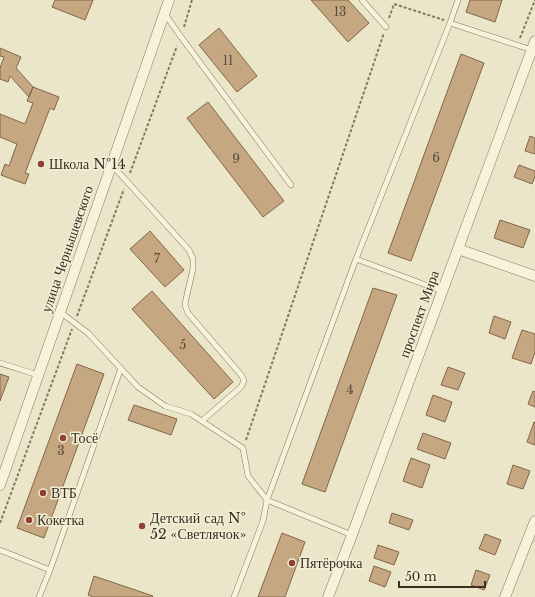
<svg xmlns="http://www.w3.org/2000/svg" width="535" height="597" font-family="'Libre Baskerville',serif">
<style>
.building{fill:#c5a782;stroke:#826647}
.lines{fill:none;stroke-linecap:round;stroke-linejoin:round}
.lane-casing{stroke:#85785f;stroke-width:6}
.street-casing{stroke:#85785f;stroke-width:11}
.path{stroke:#85785f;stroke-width:2;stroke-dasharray:3 2;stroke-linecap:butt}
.lane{stroke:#f6f2db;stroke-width:5}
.street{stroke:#f6f2db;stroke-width:10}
.poi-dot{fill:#8f4034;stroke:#f3efd7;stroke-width:1.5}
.labels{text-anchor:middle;stroke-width:3;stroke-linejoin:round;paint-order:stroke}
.number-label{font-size:12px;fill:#5a4d39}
.poi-label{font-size:14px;fill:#372f21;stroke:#f3efd7;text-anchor:start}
.street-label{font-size:14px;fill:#372f21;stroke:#f3efd7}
</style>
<rect width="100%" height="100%" fill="#ebe5c9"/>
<path class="building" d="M55 0H93L85 20 52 7Z
M311 0H348L369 23 348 42Z
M470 0H502L495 22 466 12Z
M219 28 257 76 237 92 199 45Z
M0 48 21 57 16 68 33 87 29 97 10 76 8 82 0 79V68L4 57 0 56Z
M461 54 484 63 411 261 388 253Z
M33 87 59 97 54 110 50 108 25 173 29 174 25 184 1 175 5 164 9 166 17 144 0 137V114L25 124 33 103 27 101Z
M208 102 284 201 263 217 187 118Z
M530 136 535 138V154L525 151Z
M519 165 535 171V176L532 184 514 177Z
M500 220 530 230 523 248 494 238Z
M150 231 184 270 165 287 130 249Z
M373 288 397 295 325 492 302 484Z
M152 291 233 382 214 399 132 309Z
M494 316 511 322 505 339 489 333Z
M522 330 535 334V352L531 364 512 358Z
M77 364 104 374 44 538 17 528Z
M448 367 465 373 458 390 441 385Z
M0 374 9 377 0 401Z
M533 391 535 392V407L528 404Z
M433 395 452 402 445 422 426 415Z
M134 405 177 419 171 435 128 420Z
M534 422H535V445L527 442Z
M423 433 451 443 445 459 417 449Z
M411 458 430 465 422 488 403 481Z
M513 465 530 471 523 489 507 484Z
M392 513 413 520 409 530 389 523Z
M282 533 305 542 285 597H258Z
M485 534 501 540 495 555 479 549Z
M378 545 399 552 394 565 374 558Z
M374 566 391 572 385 587 369 581Z
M476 570 490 575 484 590 471 585Z
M94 576 153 596 152 597H93L88 595Z"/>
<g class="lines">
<defs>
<path id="lane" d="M362 0 386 27
M458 0 450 23 532 50
M165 14 181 37 291 185
M112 165 189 250 193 259V269L186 299 185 305 188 313 242 376 244 381 241 387 202 421
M356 259 442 291
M60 312 88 333 138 387 165 406 191 414 243 448 248 476 267 500 352 535
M0 363 38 375
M0 550 50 570 39 597
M50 570 121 368
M234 597 263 521 267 500 356 259 450 23"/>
<path id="street" d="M458 249 535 276
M0 485 169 0
M328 597 352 535 535 41
M505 597 535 521"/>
</defs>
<use href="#lane" class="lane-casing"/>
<use href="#street" class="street-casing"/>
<path class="path" d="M389 18 394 4 444 20
M184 27 192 0
M520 38 535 0
M130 173 177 46
M77 316 124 189
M246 440 384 33
M0 523 72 329"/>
<use href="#lane" class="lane"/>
<use href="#street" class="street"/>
</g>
<g class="poi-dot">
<circle cx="41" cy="164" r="4"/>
<circle cx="63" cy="438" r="4"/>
<circle cx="43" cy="493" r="4"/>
<circle cx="29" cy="520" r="4"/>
<circle cx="142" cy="526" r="4"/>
<circle cx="292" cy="563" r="4"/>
</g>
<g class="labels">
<g class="number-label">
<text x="340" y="16">13</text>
<text x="228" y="65">11</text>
<text x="436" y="162">6</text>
<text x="236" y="163">9</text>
<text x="157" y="263">7</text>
<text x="183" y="349">5</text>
<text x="350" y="394">4</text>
<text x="61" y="455">3</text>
</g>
<g class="poi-label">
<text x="49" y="169">Школа №14</text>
<text x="71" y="443">Тосё</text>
<text x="51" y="498">ВТБ</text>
<text x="150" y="523">Детский сад №<tspan x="150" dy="16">52 «Светлячок»</tspan></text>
<text x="37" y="525">Кокетка</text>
<text x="300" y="568">Пятёрочка</text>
</g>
<g class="street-label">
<text transform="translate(67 249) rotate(-71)" y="5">улица Чернышевского</text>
<text transform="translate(419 314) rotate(-70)" y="5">проспект Мира</text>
</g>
</g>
<path d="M399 581v6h86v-6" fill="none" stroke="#372f21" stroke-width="2"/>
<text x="405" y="581" font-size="12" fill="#372f21" stroke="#f3efd7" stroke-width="3" paint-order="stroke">50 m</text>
</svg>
